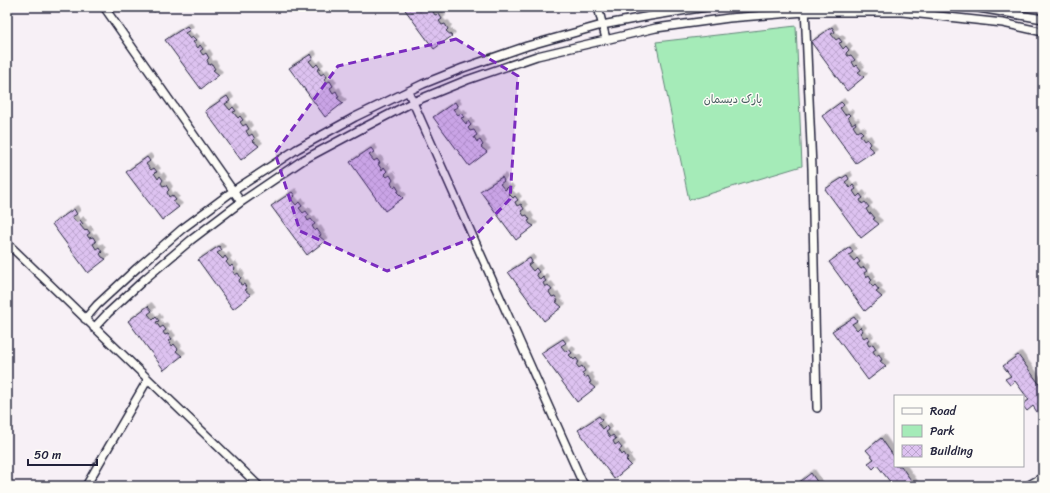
<svg xmlns="http://www.w3.org/2000/svg" width="1050" height="493" font-family="Sriracha,'Playpen Sans Arabic',sans-serif">
<style>
.park{fill:#a5ebb8;stroke:#64867a}
.building{fill:url(#building-cross-hatch);stroke:#22223b;filter:url(#shadow)}
.lines{fill:none;stroke-linecap:round;stroke-linejoin:round}
.minor-casing{stroke:#22223b;stroke-width:10}
.minor{stroke:#fdfcf7;stroke-width:7}
.marked{fill:#7b2cbf;fill-opacity:0.2;stroke:#7b2cbf;stroke-width:3;stroke-dasharray:8 5;stroke-linejoin:round}
.labels{text-anchor:middle;stroke-width:3;stroke-linejoin:round;paint-order:stroke}
.park-label{font-size:11px;fill:#495e60;stroke:#fdfcf7}
</style>
<defs>
<pattern id="building-cross-hatch" width="8" height="8" patternUnits="userSpaceOnUse"><rect width="8" height="8" fill="#ddc2f0"/><path d="M0 0l8 8M0 8l8-8" fill="none" stroke="#bda6cf"/></pattern>
<filter id="shadow"><feDropShadow dx="3.5" dy="-3.5" stdDeviation="0" flood-color="#0004"/></filter>
</defs>
<rect width="100%" height="100%" fill="#f7f0f6"/>
<filter id="ink" filterUnits="userSpaceOnUse"><feTurbulence type="fractalNoise" baseFrequency=".025" numOctaves="2"/><feDisplacementMap in="SourceGraphic" scale="8" xChannelSelector="R" yChannelSelector="G"/><feConvolveMatrix kernelMatrix="1 2 1 2 8 2 1 2 1" color-interpolation-filters="sRGB"/></filter>
<g filter="url(#ink)">
<path class="park" d="M796 26 802 166 689 200 656 42Z"/>
<path class="building" d="M150 7H160L154 12Z
M403 7H430V8L434 7 436 9 433 12 435 15 439 14 442 19 439 21 442 25 445 24 448 29 446 31 452 36 434 49Z
M543 7H552L547 12Z
M187 26 190 30 185 33 190 39 193 37 196 40 193 42 198 48 200 45 203 49 200 51 203 55 206 53 209 58 207 60 209 65 212 64 215 69 213 70 219 75 201 89 165 40Z
M832 27 835 32 831 34 836 40 839 38 842 42 839 43 843 49 846 46 849 50 846 53 848 56 851 55 855 60 852 62 855 67 857 65 861 70 858 72 864 77 847 91 811 42Z
M311 54 313 58 309 61 314 67 317 64 320 68 317 70 321 75 324 73 327 77 324 79 326 83 330 81 333 86 330 88 333 93 336 91 339 97 337 98 343 103 325 117 289 68Z
M227 96 230 101 225 104 230 110 233 107 236 111 233 112 238 118 240 116 243 120 240 122 243 126 246 124 249 129 246 131 249 136 252 134 255 139 253 141 259 146 241 160 205 111Z
M455 102 458 107 453 109 458 115 461 113 464 117 461 118 466 124 468 121 471 125 468 128 470 131 474 130 477 135 474 137 477 142 480 140 483 145 481 147 487 152 469 166 433 117Z
M841 102 844 105 840 108 845 115 848 113 850 115 848 117 852 124 855 122 856 124 853 126 857 132 860 130 863 133 860 135 864 141 867 139 870 144 868 146 870 148 874 151 856 163 822 116Z
M371 148 374 152 369 155 374 161 377 159 380 163 378 164 382 170 384 167 387 171 384 174 387 177 390 175 393 180 391 183 393 187 396 186 399 191 397 192 403 198 385 211 350 162Z
M147 157 150 161 146 164 151 170 154 168 157 172 154 173 158 179 160 176 163 180 161 183 163 186 166 185 169 190 167 192 169 197 172 195 176 200 173 202 179 207 162 220 126 172Z
M847 175 849 179 845 182 850 188 853 185 856 189 853 191 857 197 860 194 863 198 860 200 862 204 865 202 869 207 866 209 869 214 871 213 875 218 873 219 879 224 861 238 825 189Z
M502 177 504 181 500 184 505 190 508 187 511 191 508 193 513 198 515 196 518 200 515 202 517 206 521 204 524 209 521 211 524 216 527 215 530 220 528 221 530 224 534 226 516 240 480 191Z
M292 192 295 196 291 199 296 205 299 202 302 206 299 208 303 213 306 211 309 215 306 217 308 221 311 219 315 224 312 226 315 231 317 229 321 235 319 236 325 241 307 255 271 206Z
M74 209 77 214 72 217 77 223 80 220 83 224 80 225 85 231 87 229 90 233 87 235 89 238 93 237 96 242 93 244 96 249 99 247 102 252 100 254 102 257 106 259 88 273 52 224Z
M219 246 222 250 217 253 223 259 225 256 228 260 226 262 230 267 232 265 235 269 233 271 235 275 238 273 241 278 239 280 241 285 244 284 247 289 245 290 251 295 233 309 198 260Z
M850 247 853 252 849 255 854 261 857 258 860 262 857 264 861 269 864 267 867 271 864 273 866 277 869 275 872 280 870 282 873 287 875 285 879 290 876 292 882 297 865 311 829 262Z
M530 258 532 262 528 265 533 271 536 268 539 272 536 274 540 280 543 277 546 281 543 283 545 287 548 285 552 290 549 292 552 297 555 296 558 301 556 302 562 307 544 321 508 272Z
M148 306 152 311 148 314 153 320 156 317 159 321 156 322 160 328 163 326 166 330 163 332 165 335 168 334 172 339 169 341 172 346 174 344 178 349 176 351 182 356 164 370 128 321Z
M854 317 857 321 852 324 857 330 860 327 863 331 860 333 864 338 867 336 870 340 867 342 869 346 873 344 876 349 873 351 876 356 879 354 882 360 880 361 886 366 868 380 832 331Z
M563 339 566 343 561 346 566 352 569 349 572 353 569 355 574 360 576 358 579 362 576 364 579 368 582 366 585 371 582 373 585 378 588 376 591 382 589 383 595 388 577 402 541 353Z
M1018 355 1043 389V412L1039 415 1033 406 1027 411 1023 406V404L1029 400 1015 381 1010 385 1005 379 1011 376 1003 366Z
M599 416 602 420 598 423 603 429 606 426 609 430 606 432 610 437 613 435 616 439 613 441 615 445 618 443 622 448 619 450 622 455 624 453 628 459 626 460 631 465 614 479 578 430Z
M881 438 895 458V466H901L915 486H888L891 483 877 465 873 469 868 463 874 459 866 450Z
M811 473 820 486H797L796 485Z"/>
<g class="lines">
<defs>
<path id="minor" d="M104 7 241 202
M598 7 606 39
M805 7 812 168 817 408
M973 7 1043 19
M408 91 584 486
M7 243 259 486
M85 319 97 305 137 268 182 229 233 191 297 149 355 117 423 84 463 68 527 46 602 25 650 16 706 7
M94 328 108 313 146 278 191 240 241 202 303 160 361 129 413 102 467 80 537 56 656 28 729 18 805 12H902L1003 23 1043 32
M86 486 148 379
M1027 486 1043 477"/>
</defs>
<use href="#minor" class="minor-casing"/>
<use href="#minor" class="minor"/>
</g>
</g>
<path class="marked" d="M456 39 518 76 510 199 473 238 387 271 300 231 275 153 338 66Z"/>
<g class="labels">
<g class="park-label">
<text x="733" y="103">پارک دیسمان</text>
</g>
</g>
<rect width="1050" height="493" fill="none" stroke="#fdfcf7" stroke-width="24"/>
<rect x="12" y="12" width="1026" height="469" fill="none" stroke="#22223b" stroke-width="1.5" filter="url(#ink)"/>
<rect x="894" y="395" width="130" height="72" fill="#fdfcf7" stroke="#a5a5ac"/>
<rect x="902" y="408" width="20" height="6" fill="#fdfcf7" stroke="#a5a5ac"/>
<text x="930" y="415" font-size="12" fill="#22223b">Road</text>
<rect x="902" y="425" width="20" height="12" fill="#a5ebb8" stroke="#a5a5ac"/>
<text x="930" y="435" font-size="12" fill="#22223b">Park</text>
<rect x="902" y="445" width="20" height="12" fill="url(#building-cross-hatch)" stroke="#a5a5ac"/>
<text x="930" y="455" font-size="12" fill="#22223b">Building</text>
<path d="M28 459v6h69v-6" fill="none" stroke="#22223b" stroke-width="2"/>
<text x="34" y="459" font-size="12" fill="#22223b" stroke="#fdfcf7" stroke-width="3" paint-order="stroke">50 m</text>
</svg>
